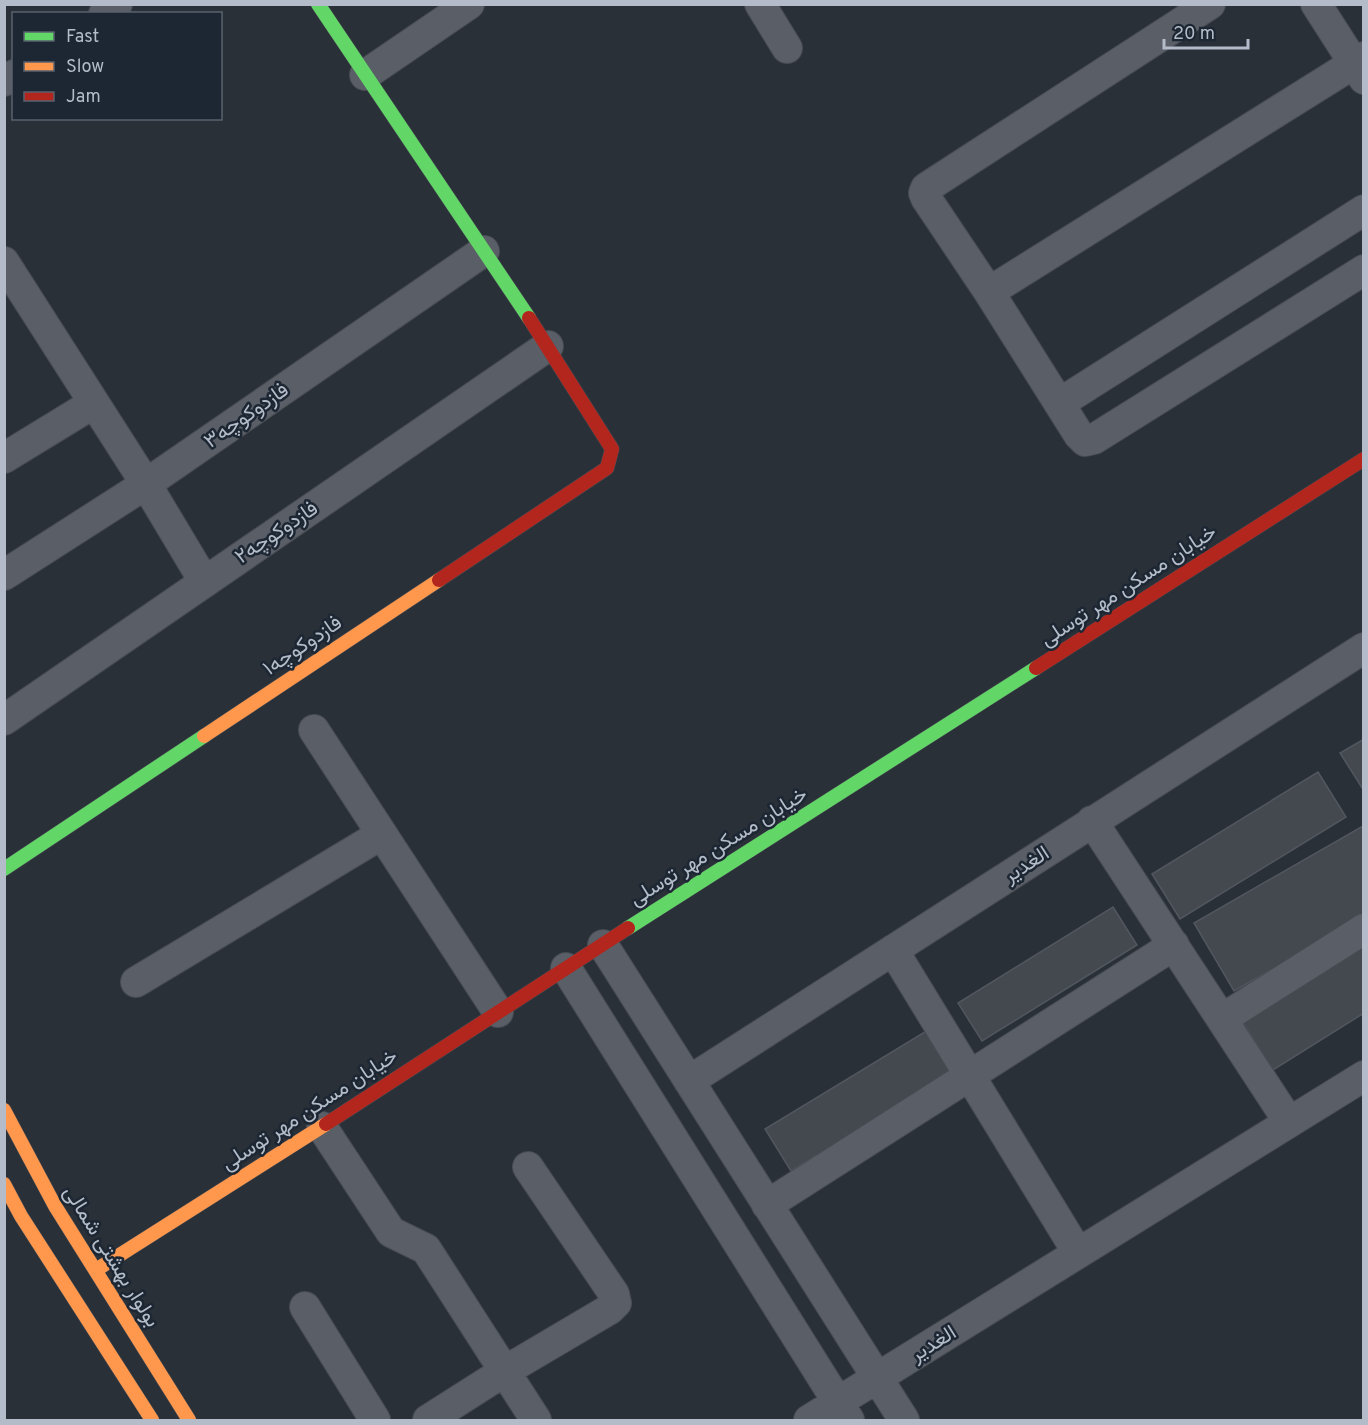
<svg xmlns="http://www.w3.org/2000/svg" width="1368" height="1425" font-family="Overpass,Vazirmatn,sans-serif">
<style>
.building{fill:#444950;stroke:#52575f;stroke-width:1.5}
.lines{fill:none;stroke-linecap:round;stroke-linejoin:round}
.street-casing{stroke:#484c53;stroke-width:32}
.fast-casing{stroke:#484c53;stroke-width:15}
.slow-casing{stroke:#484c53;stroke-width:15}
.jam-casing{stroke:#484c53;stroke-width:15}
.street{stroke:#5a5e66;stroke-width:30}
.fast{stroke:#63d668;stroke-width:14}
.slow{stroke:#ff974d;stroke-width:14}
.jam{stroke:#b3261e;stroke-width:14}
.labels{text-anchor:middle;stroke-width:5;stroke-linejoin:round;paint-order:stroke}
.street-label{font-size:21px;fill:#b4bcc9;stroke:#1d2633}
</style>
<rect width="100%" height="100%" fill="#2a3038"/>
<path class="building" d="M1364 739V791L1340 753Z
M1318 772 1346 817 1180 919 1152 874Z
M1363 826 1364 917 1234 991 1194 923Z
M1113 907 1137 945 982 1041 958 1003Z
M1364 944V1013L1273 1070 1241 1020Z
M928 1030 953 1072 791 1171 765 1129Z"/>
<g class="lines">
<defs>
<path id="street" d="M760 4 787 48
M1210 4 926 188 924 193 926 198 989 292 1079 435 1085 441 1094 439 1364 270
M1316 4 1364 79
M104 14 117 4
M365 75 469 4
M4 81 14 75
M4 262 146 484 204 581
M989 292 1364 57
M1060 403 1364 210
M4 458 94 403
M4 575 146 484 484 251
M4 720 548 346
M314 730 498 1012
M1092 821 1289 1122
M603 945 904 1420
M893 950 1078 1253
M566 968 849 1420
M136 982 382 834
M1222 1019 1364 929
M689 1081 1364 648
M322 1127 391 1232 426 1249 536 1420
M767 1205 1174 945
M305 1307 375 1420
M428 1420 505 1371 610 1309 616 1303 614 1294 528 1167
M809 1420 1364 1076"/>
<path id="fast" d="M318 4 529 318
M4 869 204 736
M628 928 1036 668"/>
<path id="slow" d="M204 736 439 580
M4 1110 55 1206 189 1420
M4 1184 21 1216 152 1420
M96 1270 326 1124"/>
<path id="jam" d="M439 580 607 468 612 449 529 318
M1036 668 1364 459
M326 1124 628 928"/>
</defs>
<use href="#street" class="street-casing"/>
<use href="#fast" class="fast-casing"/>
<use href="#slow" class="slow-casing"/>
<use href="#jam" class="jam-casing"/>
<use href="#street" class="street"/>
<use href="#fast" class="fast"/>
<use href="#slow" class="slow"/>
<use href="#jam" class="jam"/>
</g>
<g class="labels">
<g class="street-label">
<text transform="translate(246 415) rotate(-35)" y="7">فازدوکوچه۳</text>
<text transform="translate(276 532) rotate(-34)" y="7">فازدوکوچه۲</text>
<text transform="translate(1128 585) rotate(-33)" y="7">خیابان مسکن مهر توسلی</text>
<text transform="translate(302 645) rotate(-34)" y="7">فازدوکوچه۱</text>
<text transform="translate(718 846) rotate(-32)" y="7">خیابان مسکن مهر توسلی</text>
<text transform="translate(1026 864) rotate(-33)" y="7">الغدیر</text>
<text transform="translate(309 1109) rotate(-33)" y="7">خیابان مسکن مهر توسلی</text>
<text transform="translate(112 1256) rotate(58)" y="7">بولوار بهشتی شمالی</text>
<text transform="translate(933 1343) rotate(-32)" y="7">الغدیر</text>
</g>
</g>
<rect width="1368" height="1425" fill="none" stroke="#b4bcc9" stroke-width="12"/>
<rect x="12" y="12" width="210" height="108" fill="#1d2633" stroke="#59626f" stroke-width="1.5"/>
<rect x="24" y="32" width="30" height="9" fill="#63d668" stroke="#59626f" stroke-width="1.5"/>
<text x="66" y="42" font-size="18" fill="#b4bcc9">Fast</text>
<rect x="24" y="62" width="30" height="9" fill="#ff974d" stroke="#59626f" stroke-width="1.5"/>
<text x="66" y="72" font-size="18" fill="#b4bcc9">Slow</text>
<rect x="24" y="92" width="30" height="9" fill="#b3261e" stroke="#59626f" stroke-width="1.5"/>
<text x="66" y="102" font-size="18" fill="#b4bcc9">Jam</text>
<path d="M1164 39v9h84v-9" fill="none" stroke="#b4bcc9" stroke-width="3"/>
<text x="1173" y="39" font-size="18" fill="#b4bcc9" stroke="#1d2633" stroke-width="4.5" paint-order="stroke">20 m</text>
</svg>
